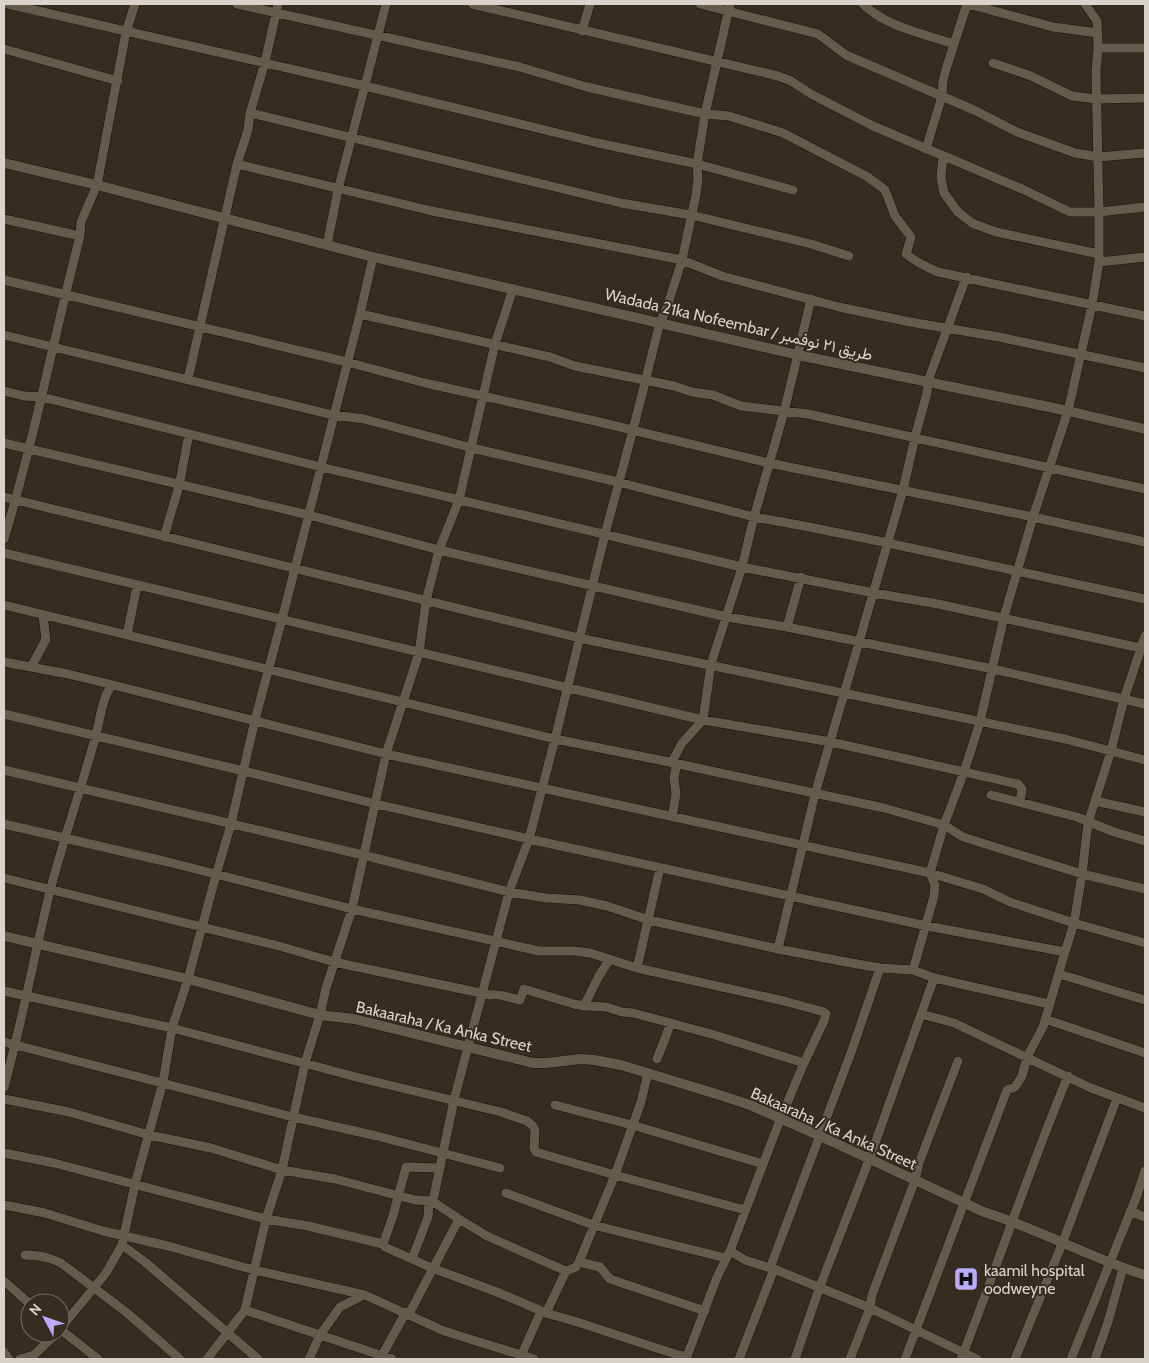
<svg xmlns="http://www.w3.org/2000/svg" width="1149" height="1363" font-family="Cabin,Vazirmatn,sans-serif">
<style>
.lines{fill:none;stroke-linecap:round;stroke-linejoin:round}
.minor-casing{stroke:#1c1508;stroke-width:10}
.tertiary-casing{stroke:#1c1508;stroke-width:11}
.minor{stroke:#645b4b;stroke-width:9}
.tertiary{stroke:#645b4b;stroke-width:10}
.labels{text-anchor:middle;stroke-width:4;stroke-linejoin:round;paint-order:stroke}
.street-label{font-size:16px;fill:#d9d4cb;stroke:#352d1f}
.poi-label{font-size:16px;fill:#d9d4cb;stroke:#352d1f;text-anchor:start}
</style>
<rect width="100%" height="100%" fill="#352d1f"/>
<g class="lines">
<defs>
<path id="minor" d="M8 4 365 86 598 143 697 164 793 190
M237 4 520 67 587 87 705 114 729 116 783 133 866 176 880 186 885 190 895 216 911 237 906 254C916 262 926 267 938 272L1145 316
M472 4 778 76 791 81 811 94 873 126 1022 189 1070 212H1099L1145 207
M700 4 818 34 846 55 974 110 1017 132 1075 153 1098 157 1145 153
M863 4C886 27 924 34 954 44
M968 4 1053 27 1098 33
M1085 4 1097 21 1098 48
M582 31 590 4
M4 49 118 81
M993 63 1031 76 1072 96 1096 99 1145 98
M250 113 621 203 691 215 811 244 849 256
M926 149 942 96 943 81 946 69 967 4
M943 156 941 177 944 193 958 212 972 223 996 232 1099 254
M237 164 432 211 682 260 696 195 698 179 697 164 705 114 730 4
M4 219 80 236
M327 245 338 190 386 4
M1099 262 1145 257
M4 280 347 362 425 383 595 421 769 463 1033 517 1068 411 1092 305 1099 262V212L1096 72 1098 48H1145
M360 314 550 357 575 366 674 386 692 392 713 395 741 406 808 414 1145 489
M4 335 333 415 364 419 472 448 618 482 754 517 804 526 888 543 1145 599
M188 379 237 164 248 130 250 113 265 62 278 4
M4 391 24 396 42 397 321 467 742 567 874 593 938 604 1145 649
M4 443 309 515 439 550 727 617 787 627 993 669 1145 704
M4 497 579 638 1065 739 1145 760
M164 537 179 486 189 434
M4 539C34 440 54 337 80 236L81 222 97 185 126 32 135 4
M4 553 703 720 831 742 1018 784 1022 789 1020 802
M4 605 555 739 674 763 884 808 944 825 964 772 980 722 1004 617 1033 517 1145 542
M787 627 801 577
M127 635 137 586
M4 662 68 674 113 685
M31 667 46 639 43 616
M4 714 244 771 376 804 529 839 927 926 1065 952 1074 923 1082 874 1088 823 1111 751 1124 699 1145 636
M4 770 363 855 509 892 546 898 580 900 607 906 649 920 778 949 846 962 880 968 913 970 934 978 1049 1004
M991 795 1077 817 1114 832 1145 841
M1095 801 1145 812
M672 817 676 794 674 778 676 768 673 760 682 743 703 720 711 664 742 567 754 517 784 412 811 299
M4 824 168 862 352 909 539 951H574L590 953 637 968 784 1001 824 1012 826 1014 824 1021 804 1063 780 1120 730 1251 717 1277 686 1359
M930 873 983 889 1010 902 1074 923 1145 943
M4 878 279 946 334 962 490 995C499 993 510 998 520 1000L524 989 574 1004 584 1006 606 1007 622 1012 633 1013 715 1035 804 1063
M778 949 815 794 903 490 915 437 927 393 928 381 964 283 967 277
M637 968 660 868
M913 970 934 896 935 885 930 873
M1059 974 1145 1000
M4 991 172 1028 360 1078 501 1112 527 1121 533 1126 535 1130 534 1148 536 1152 615 1175 745 1210
M584 1006 599 976 610 959
M921 1014 954 1023 1091 1088 1145 1108
M1045 1019 1145 1053
M4 1042 293 1117 377 1136 500 1168
M657 1059 671 1023
M4 1087C22 1023 34 956 50 891 63 841 80 792 94 742 99 728 102 693 113 685L386 754 930 873 944 825 963 837 1082 874 1145 889
M4 1099 69 1112 149 1135 211 1148 282 1170 335 1179 415 1200 432 1201
M555 1105 632 1125 763 1164
M4 1153 54 1163 266 1219 308 1226 383 1244 385 1247 432 1268 497 1292 546 1313 577 1322 678 1355 687 1357
M506 1193 593 1225 726 1258
M4 1205 45 1213 103 1231 168 1246 254 1270 365 1295 444 1331 534 1359
M1130 1211 1145 1217
M459 1219 487 1236 566 1271
M383 1244 393 1216 406 1167 439 1168
M122 1245 145 1262 258 1359
M730 1251 745 1260 770 1268
M25 1255C38 1255 49 1257 61 1263L126 1312 180 1359
M412 1259 428 1217 429 1202
M579 1262 600 1267 610 1279 705 1311
M774 1269 870 1308 977 1359
M4 1281 30 1304
M245 1310 392 1359
M546 1313 566 1271 576 1267 579 1262 615 1175 641 1102 648 1073
M409 1314 459 1219 432 1201 434 1196 454 1100 509 892 529 839 555 739 605 534 633 430 660 322 666 310 682 260 722 276 839 307 910 322 999 337 1145 368
M60 1329 106 1273 122 1245 135 1184 163 1082 172 1028 188 979 216 875 231 824 255 720 282 619 360 314 373 257
M60 1329 98 1359
M4 1352 9 1359
M521 1356 541 1311
M20 1359 34 1355 57 1333
M207 1359 245 1310 266 1219 282 1170 305 1063 320 1015 326 988 352 909 386 754 419 653 426 601 439 550 459 500 495 344 513 289
M309 1359 320 1335 340 1307 364 1295
M380 1359 406 1312
M739 1359 774 1269 770 1268 852 1050 880 968
M795 1359 819 1289 869 1160 934 978
M850 1359 870 1308 872 1295 915 1180 919 1163 958 1061
M905 1359 1007 1090 1015 1087 1022 1076 1027 1057 1043 1027 1065 952
M961 1359C998 1265 1029 1169 1068 1076
M1015 1359 1062 1244 1117 1098
M1071 1359 1136 1198 1145 1171
M1095 1359 1108 1322 1123 1268"/>
<path id="tertiary" d="M4 163 97 185 373 257 798 355 1068 411 1145 429
M4 936 188 979 320 1015 354 1019 533 1063H547L580 1059 594 1060 621 1065 723 1096 750 1105 820 1136 984 1212C1039 1229 1090 1258 1145 1275"/>
</defs>
<use href="#minor" class="minor-casing"/>
<use href="#tertiary" class="tertiary-casing"/>
<use href="#minor" class="minor"/>
<use href="#tertiary" class="tertiary"/>
</g>
<defs>
<symbol id="hospital-square" viewBox="-11 -11 22 22"><rect x="-9" y="-9" width="18" height="18" rx="4" fill="#b9abf7" stroke="#352d1f"/><path d="M-5-5h3v3.5h4V-5h3V5h-3V1.5h-4V5h-3Z" fill="#111"/></symbol>
</defs>
<g fill-rule="evenodd">
<use href="#hospital-square" x="952" y="1265" width="28" height="28"/>
</g>
<g class="labels">
<g class="street-label">
<text transform="translate(739 324) rotate(13)" y="6">Wadada 21ka Nofeembar / طريق ٢١ نوفمبر</text>
<text transform="translate(444 1026) rotate(13)" y="6">Bakaaraha / Ka Anka Street</text>
<text transform="translate(834 1128) rotate(24)" y="6">Bakaaraha / Ka Anka Street</text>
</g>
<g class="poi-label">
<text x="984" y="1276">kaamil hospital<tspan x="984" dy="18">oodweyne</tspan></text>
</g>
</g>
<rect width="1149" height="1363" fill="none" stroke="#d9d4cb" stroke-width="10"/>
<g transform="translate(45 1318) rotate(311)"><circle r="24" fill="#352d1f" stroke="#777064"/>
<path d="M0-4L9 19L0 12L-9 19Z" fill="#b9abf7"/>
<text y="-8" font-size="14" font-weight="bold" text-anchor="middle" fill="#d9d4cb">N</text>
</g>
</svg>
